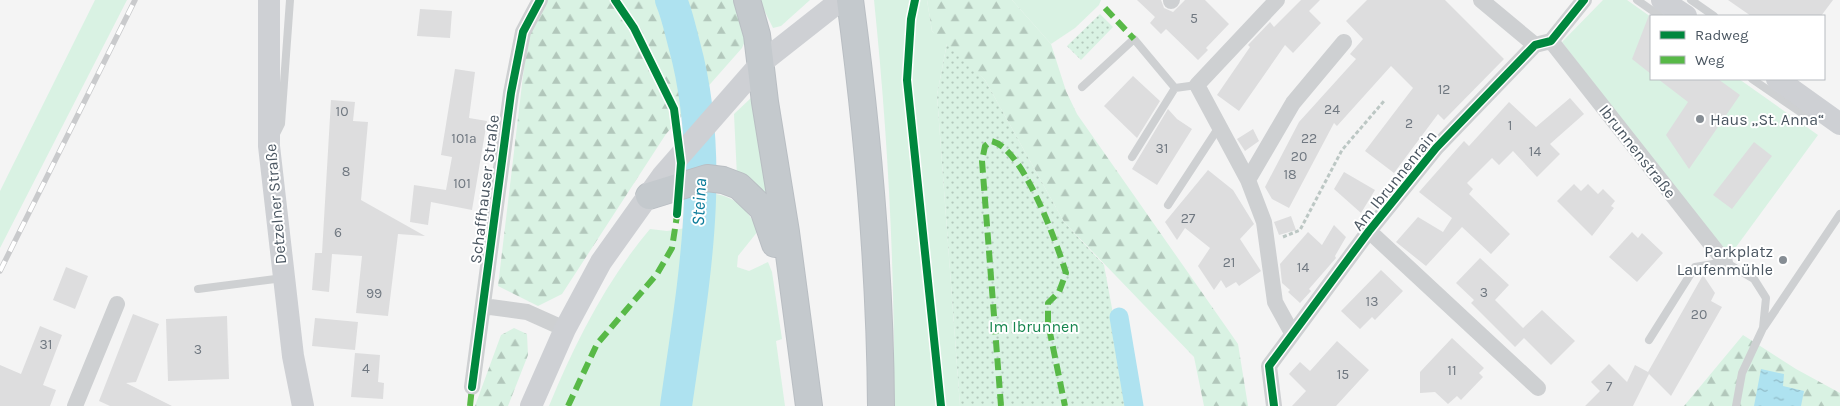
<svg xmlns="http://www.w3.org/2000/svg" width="1840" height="406" font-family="Karla,sans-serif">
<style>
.grass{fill:#d9f2e3}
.forest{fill:url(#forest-firs)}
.park{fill:url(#park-dots)}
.water{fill:url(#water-ripples)}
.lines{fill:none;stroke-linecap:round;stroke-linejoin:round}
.canal{stroke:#aee2f0;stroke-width:19}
.river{stroke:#aee2f0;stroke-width:32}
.building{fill:#ddddde}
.trunk-casing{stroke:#b9bec3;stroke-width:28}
.path{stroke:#bcc7c4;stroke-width:3;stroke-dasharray:4 2.5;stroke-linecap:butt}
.service{stroke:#ced0d2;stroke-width:8}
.minor{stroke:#ced0d2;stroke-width:16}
.secondary{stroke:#ced0d4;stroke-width:22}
.trunk{stroke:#c4c9cd;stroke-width:26}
.rail-casing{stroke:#c9cacc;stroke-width:5.5}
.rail{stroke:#fff;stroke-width:4;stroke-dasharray:11;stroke-linecap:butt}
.quiet{stroke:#58b947;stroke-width:6;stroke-dasharray:12 6;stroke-linecap:butt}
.cycleway-casing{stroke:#fff;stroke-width:11}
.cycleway{stroke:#00873e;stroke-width:8}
.poi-dot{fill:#868d94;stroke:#fff;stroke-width:2}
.labels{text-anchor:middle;stroke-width:4;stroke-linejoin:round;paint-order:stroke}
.number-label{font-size:14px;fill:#707881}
.poi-label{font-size:16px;fill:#4a5661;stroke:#fff;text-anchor:start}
.street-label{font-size:16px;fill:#4a5661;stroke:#fff}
.park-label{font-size:16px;fill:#17864f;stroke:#fff}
.water-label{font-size:18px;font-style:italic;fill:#0c7c9b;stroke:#fff}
</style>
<defs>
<pattern id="forest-firs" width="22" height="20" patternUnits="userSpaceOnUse" patternTransform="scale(1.25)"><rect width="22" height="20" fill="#d9f2e3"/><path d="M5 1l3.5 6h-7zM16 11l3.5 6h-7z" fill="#b2c7bb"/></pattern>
<pattern id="park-dots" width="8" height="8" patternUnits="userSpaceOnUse" patternTransform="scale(1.25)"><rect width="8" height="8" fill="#d9f2e3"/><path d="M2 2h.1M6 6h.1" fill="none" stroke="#b2c7bb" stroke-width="1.8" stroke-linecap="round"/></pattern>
<pattern id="water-ripples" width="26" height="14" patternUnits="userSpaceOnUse" patternTransform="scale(1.25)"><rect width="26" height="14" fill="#aee2f0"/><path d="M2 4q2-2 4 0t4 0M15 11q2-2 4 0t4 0" fill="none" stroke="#90bac6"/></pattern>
</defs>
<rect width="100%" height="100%" fill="#f4f4f4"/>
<path class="grass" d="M95 0H127L0 248V191Z
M759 0H810L781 26 773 28Z
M874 0H927L932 31 947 43 937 95 960 406H894C895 268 888 137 874 0Z
M1012 0H1101L1099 5 1075 28 1051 44Z
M1603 0H1627L1651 17V79H1739L1818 135 1728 258 1562 42Z
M752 97 769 203 737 177 734 114Z
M708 193C734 195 748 208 758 231L738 256 737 267 749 271 768 262 772 272 782 339 776 341 785 406H549C575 343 606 281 650 229L667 231 686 228 687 197Z"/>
<path class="forest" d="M532 0H739L746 39 742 48 666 134 562 294 538 306 498 286Z
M927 0H1012L1051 44 1066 91 1077 114 1238 344 1248 406H1204L1194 357 1064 222 985 80 932 31Z
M514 328 527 334 528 355 508 406H475L501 335Z
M1743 335 1796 369 1840 393V406H1684Z"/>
<path class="park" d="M1100 14 1113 27 1081 60 1067 46Z
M947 43 985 80 1064 222 1104 265 1130 406H960L937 95Z"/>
<path class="water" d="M1761 369 1784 374 1783 386 1804 391 1801 406H1754Z"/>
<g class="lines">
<path class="canal" d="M1119 317 1134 406"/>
<path class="river" d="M671 0C677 14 680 29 684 44 717 163 693 286 676 406"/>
</g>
<path class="building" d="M1137 0H1161L1164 8 1173 12 1185 0H1205L1229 24 1206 48 1208 50 1198 60 1166 29 1161 34 1150 23 1155 17Z
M1301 0H1320L1309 11 1321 23 1293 53 1285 45 1239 111 1217 95 1250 47 1248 45 1270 22 1274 27Z
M1367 0H1445L1504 59 1444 120 1438 114 1394 173 1365 151 1413 88 1391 66 1337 126 1334 123 1289 208 1272 199 1265 187 1299 122 1356 59 1350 54 1363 39 1346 21Z
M1728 0H1833L1821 16H1751Z
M420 9 452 11 450 38 417 36Z
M1649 15 1651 17V74L1632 59Z
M455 69 475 72 469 118 487 121 472 210 431 202 428 225 410 222 414 185 446 190 452 157 441 155Z
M1133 76 1160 101 1137 138 1104 106Z
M1658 79H1718L1740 95 1689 169 1666 135 1688 102Z
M1570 98 1584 114 1550 144 1560 154 1537 177 1513 151 1499 165 1492 158 1467 183 1473 189 1469 194 1510 234 1491 254 1462 227 1426 266 1396 242 1418 217 1443 232 1452 218 1419 192 1464 141 1469 146 1509 102 1536 127Z
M331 100 355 102 353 121 368 122 361 200 425 236 398 234 388 316 356 313 362 256 332 254 329 292 312 290 315 253H322Z
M1168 109 1177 119 1192 129 1157 185 1132 169Z
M1253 129 1259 141 1245 151 1237 139Z
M1754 142 1772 156 1732 209 1713 195Z
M1208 170 1233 190 1254 224 1240 239 1261 271 1239 286 1236 282 1226 288 1221 280 1214 290 1198 266 1210 248 1185 228 1177 240 1165 222Z
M1344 172 1375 190 1361 213 1334 189Z
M1574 184 1581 191 1588 184 1598 194 1603 189 1615 201 1611 206 1614 208 1592 236 1557 201Z
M1291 216 1296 230 1279 235 1274 222Z
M1334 225 1346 237 1335 256 1336 258 1309 289 1311 291 1300 303 1288 292 1290 290 1282 283 1280 264 1308 232 1322 245Z
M1632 232 1638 238 1642 233 1663 253 1637 282 1609 257Z
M1480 258 1509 285 1495 300 1523 328 1542 310 1575 341 1551 365 1524 338 1515 347 1471 303 1474 300 1456 283Z
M66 267 88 276 75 309 53 300Z
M1381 270 1403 291 1375 320 1372 317 1360 329 1341 311Z
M1703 275 1715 293 1711 301 1722 307 1671 396 1649 374 1633 406H1585L1600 391 1591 382 1609 364 1627 382 1635 365 1648 372Z
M133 314 159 324 136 382 126 383 172 406H110L99 401Z
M227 316 229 379 168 381 166 319Z
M315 318 358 322 355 350 312 346Z
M40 326 62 335 43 385 56 390 50 406H0V365L21 374Z
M1452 338 1484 368 1479 373 1483 377 1461 400 1457 396 1448 404 1435 392 1420 393V372Z
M1337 341 1369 370 1336 406H1292L1306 391 1289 374 1300 362 1310 371Z
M355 353 380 355 378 382 384 383 383 399 351 397Z"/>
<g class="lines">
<defs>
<path id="trunk" d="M747 0 757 35 765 102 786 232 809 406
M850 0C868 135 880 270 881 406
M649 196 707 178 723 180 739 186 763 209 775 244"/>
</defs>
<use href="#trunk" class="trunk-casing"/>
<path class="path" d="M1283 237 1300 230 1342 150 1384 101"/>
<path class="service" d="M1637 0 1660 16
M1691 0 1714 16
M1752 79 1803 114 1817 115
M1082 87 1134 39 1175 88 1197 85
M276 134 281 124 290 0
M1132 157 1175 88
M1168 205 1219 127
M198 289 283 278
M1764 327 1840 214
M1649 340 1695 267 1725 262 1754 279 1766 298 1763 328 1742 373 1736 406"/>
<path class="minor" d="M1277 0 1197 85 1248 180 1264 222 1275 302 1292 333
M1481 0 1535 45
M1171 1 1172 0
M1551 41 1725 262
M1248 180 1293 103 1344 42
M1369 231 1538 388
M483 306 527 312 565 329
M472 387 511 93 523 32 540 0
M75 406 117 304
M1274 406 1269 366 1369 231 1436 148 1535 45 1551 41 1584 0"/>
<path class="secondary" d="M269 0V146L293 356 303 406
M1662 0 1686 16
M1777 79 1840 124
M531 406 565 329 601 262 663 175 761 63 841 0"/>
<use href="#trunk" class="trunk"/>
<defs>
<path id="rail" d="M0 271 135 0"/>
</defs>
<use href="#rail" class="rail-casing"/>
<use href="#rail" class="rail"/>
<path class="quiet" d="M1105 8 1134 39
M470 406 472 387
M568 406 597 344 657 274 672 248 678 209
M1001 406 982 161 985 146 991 141C1023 147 1057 244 1066 273L1059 292 1048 303V323L1065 406"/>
<defs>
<path id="cycleway" d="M615 0 634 28 674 109 681 163 677 214
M915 0 911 19 907 80 941 406
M472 387 511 93 523 32 540 0
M1274 406 1269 366 1369 231 1436 148 1535 45 1551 41 1584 0"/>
</defs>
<use href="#cycleway" class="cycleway-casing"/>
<use href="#cycleway" class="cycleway"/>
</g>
<g class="poi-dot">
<circle cx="1700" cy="119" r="5"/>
<circle cx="1783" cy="260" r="5"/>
</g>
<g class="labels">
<g class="number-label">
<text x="1194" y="23">5</text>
<text x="1444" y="94">12</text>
<text x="1332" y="114">24</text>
<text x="342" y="116">10</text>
<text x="1409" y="128">2</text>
<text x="1510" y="130">1</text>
<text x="464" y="143">101a</text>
<text x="1309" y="143">22</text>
<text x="1162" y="153">31</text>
<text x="1535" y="156">14</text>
<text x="1299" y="161">20</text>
<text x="346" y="176">8</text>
<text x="1290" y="179">18</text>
<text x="462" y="188">101</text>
<text x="1188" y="223">27</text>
<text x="338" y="237">6</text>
<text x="1229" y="267">21</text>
<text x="1303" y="272">14</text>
<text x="1484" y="297">3</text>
<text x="374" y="298">99</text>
<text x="1372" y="306">13</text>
<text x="1699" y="319">20</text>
<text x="46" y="349">31</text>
<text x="198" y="354">3</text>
<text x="366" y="373">4</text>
<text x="1452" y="375">11</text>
<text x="1343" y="379">15</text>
<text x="1609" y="391">7</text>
</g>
<g class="poi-label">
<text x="1710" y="125">Haus „St. Anna“</text>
<text x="1773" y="257" text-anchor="end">Parkplatz<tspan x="1773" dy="18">Laufenmühle</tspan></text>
</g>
<g class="street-label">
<text transform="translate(1638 151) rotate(52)" y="6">Ibrunnenstraße</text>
<text transform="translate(1394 180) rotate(-51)" y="6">Am Ibrunnenrain</text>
<text transform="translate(484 189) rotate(-83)" y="6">Schaffhauser Straße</text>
<text transform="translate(275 204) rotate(-95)" y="6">Detzelner Straße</text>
</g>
<g class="park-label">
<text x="1034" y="332">Im Ibrunnen</text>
</g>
<g class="water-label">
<text transform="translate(699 202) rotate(-87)" y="6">Steina</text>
</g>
</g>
<rect x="1650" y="15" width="175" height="65" fill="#ffffff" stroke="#b7bbc0"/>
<rect x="1660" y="31" width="25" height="8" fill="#00873e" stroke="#b7bbc0"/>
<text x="1695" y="40" font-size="15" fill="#4a5661">Radweg</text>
<rect x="1660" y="56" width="25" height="8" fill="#58b947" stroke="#b7bbc0"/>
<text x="1695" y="65" font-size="15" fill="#4a5661">Weg</text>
</svg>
